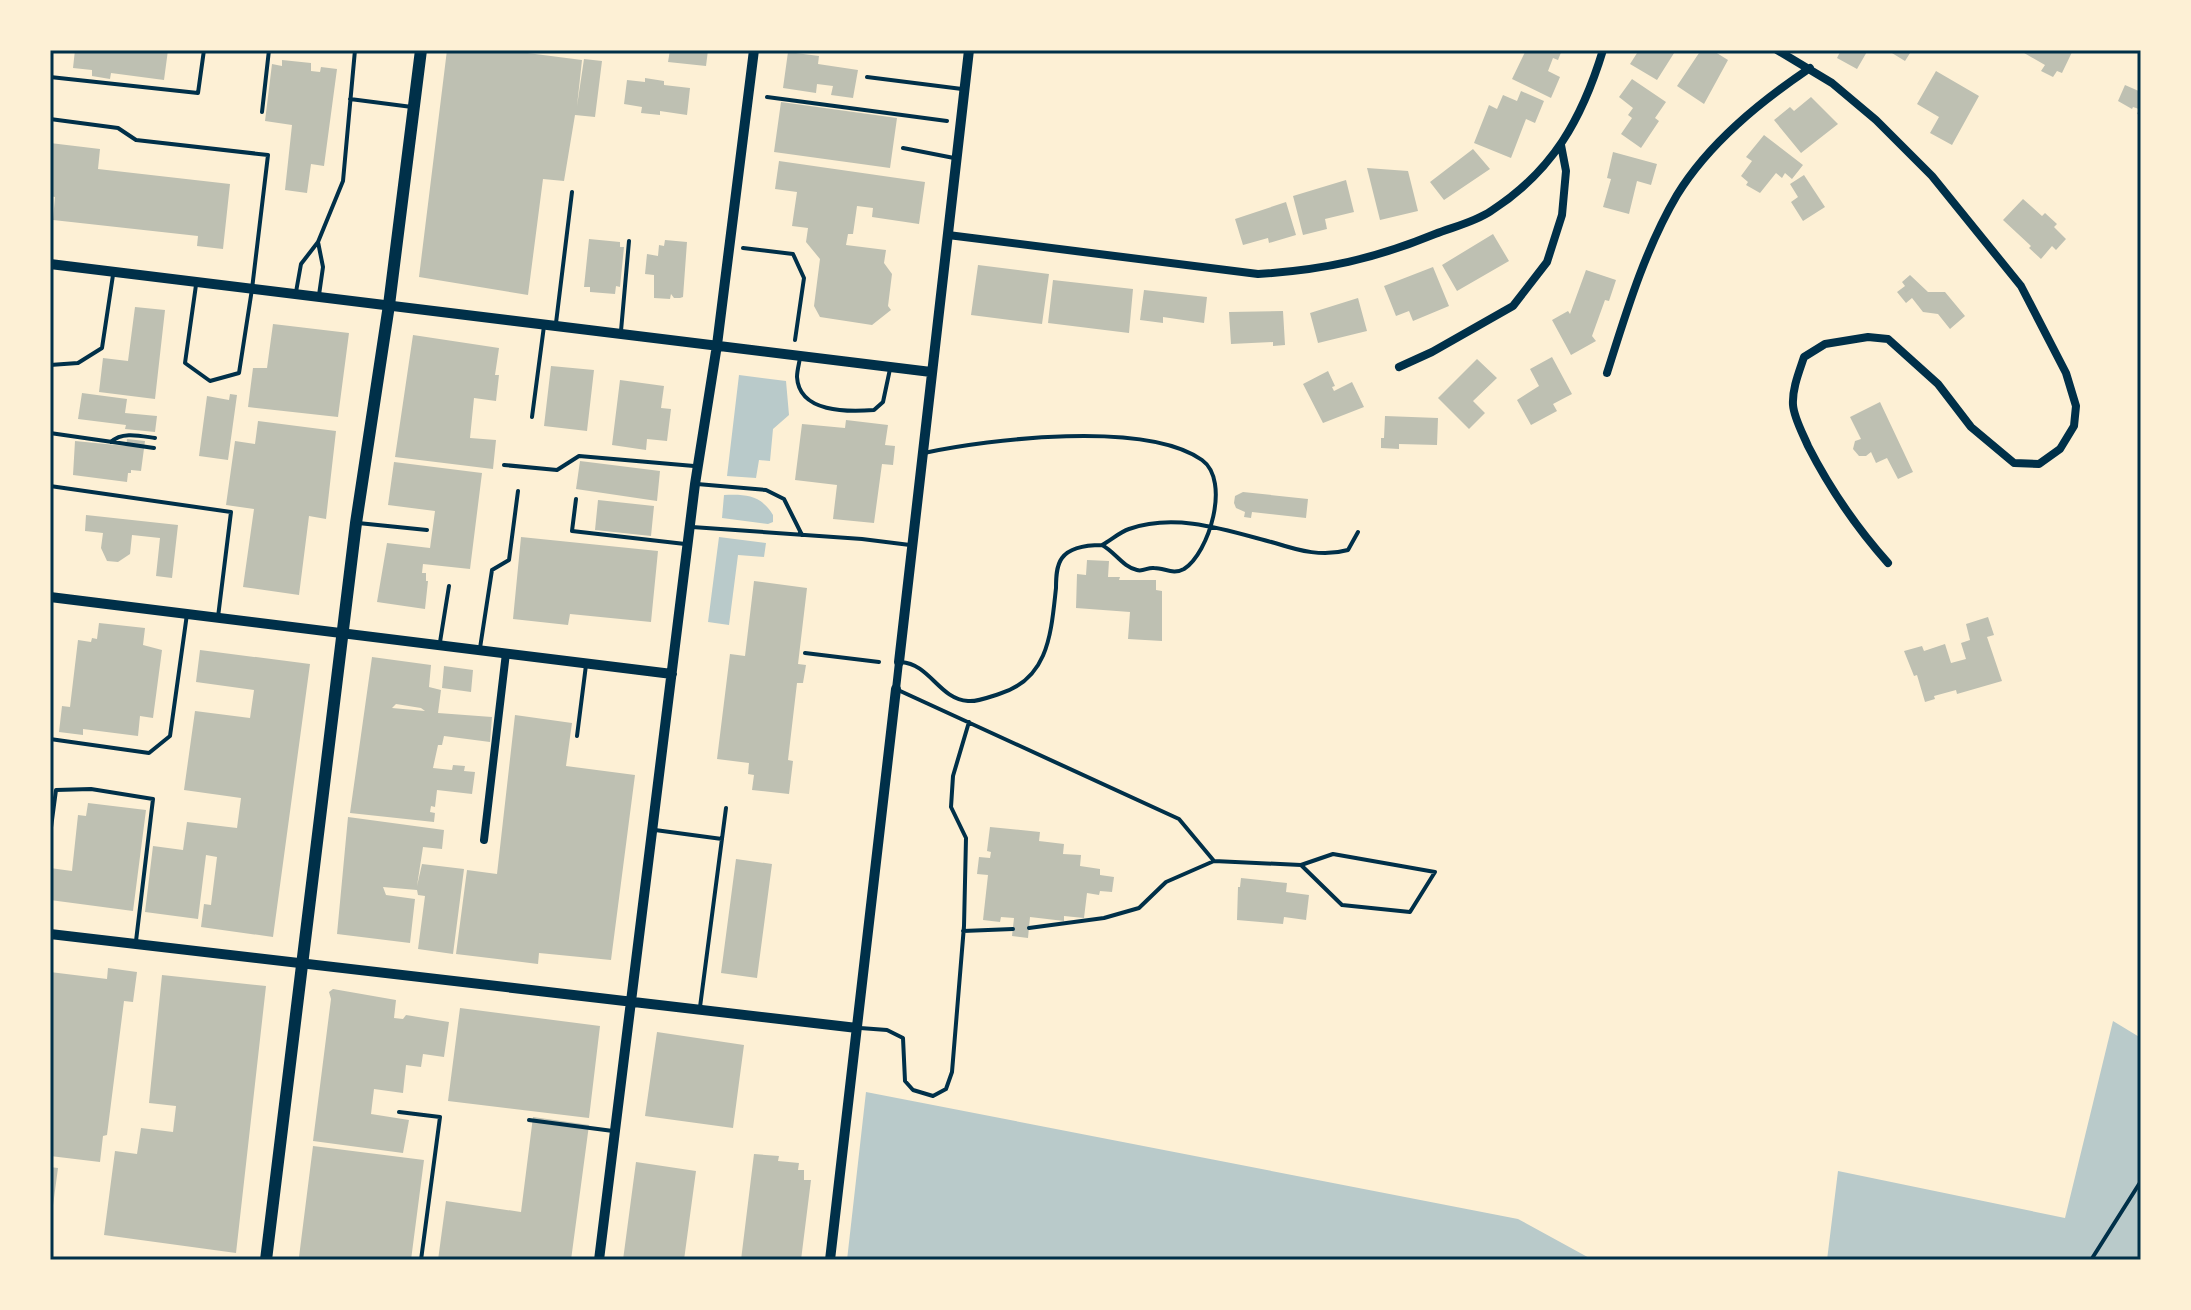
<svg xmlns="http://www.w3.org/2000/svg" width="2191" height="1310" font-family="'Asap Condensed',sans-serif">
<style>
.green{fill:#b9caca}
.building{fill:#bec0b2;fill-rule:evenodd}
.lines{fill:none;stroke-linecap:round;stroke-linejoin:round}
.path{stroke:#003049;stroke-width:4}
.service{stroke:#003049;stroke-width:4}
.minor{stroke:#003049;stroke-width:8}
.tertiary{stroke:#003049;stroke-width:10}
.secondary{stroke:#003049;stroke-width:12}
.neatline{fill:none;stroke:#003049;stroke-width:3}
</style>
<rect width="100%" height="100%" fill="#fdf0d5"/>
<path class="green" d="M739 375 786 381 789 415 773 429 770 461 759 460 756 478 727 476Z
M724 495C746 494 761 495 773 515V522L768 524 722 518Z
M719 537 766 543 764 557 738 555 729 625 708 622Z
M2113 1021 2141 1038V1260H1827L1838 1171 2065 1218Z
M866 1092 1518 1219 1593 1260H847Z"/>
<path class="building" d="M75 50H168L164 80 111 73 110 79 92 76V70L73 68Z
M447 50H505L582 60 577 106 584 59 602 61 595 117 575 115 564 181 543 179 528 295 419 277Z
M670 50H708L706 66 668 62Z
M1526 50H1562L1558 60 1553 58 1548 71 1560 77 1551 98 1512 79Z
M1639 50H1676L1657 80 1630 64Z
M1701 50H1712L1728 60 1704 104 1677 86Z
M1841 50H1868L1857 69 1837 58Z
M1887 50H1912L1905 61Z
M2019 50H2073L2062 73 2057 71 2053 77 2041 71 2045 65Z
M788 52 819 56 818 64 858 70 853 98 831 95 833 86 817 84 816 93 783 88Z
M282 60 311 63V71L320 72 321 67 337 69 324 166 311 164 307 193 285 190 292 125 265 121 272 64 282 66Z
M1936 71 1979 96 1952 145 1930 133 1939 117 1917 104Z
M645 78 664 81V85L690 88 687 115 660 111V115L641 113 642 107 624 104 627 80 645 82Z
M1632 79 1666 102 1655 118 1659 121 1641 148 1621 134 1632 118 1628 115 1633 108 1619 97Z
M2125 85 2141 92V115L2137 114 2139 109 2133 107 2132 109 2118 101Z
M1521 91 1544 101 1535 123 1526 119 1511 158 1474 143 1489 105 1497 109 1503 95 1517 101Z
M1811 97 1838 124 1801 153 1774 120 1790 107 1794 111Z
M781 102 897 118 890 168 774 152Z
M1764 135 1803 165 1792 179 1785 173 1782 178 1776 173 1760 193 1746 185 1748 182 1741 176 1752 161 1746 157Z
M50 143 100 149 98 169 230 184 223 249 197 246 198 236 53 220 55 197 50 196Z
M1473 149 1490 169 1444 200 1430 182Z
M1613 152 1657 164 1651 185 1637 181 1629 214 1603 207 1611 179 1607 178Z
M779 161 925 182 919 224 872 217 873 208 857 206 853 234H848L846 245 886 250 884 263 892 274 888 306 891 310 872 325 820 317 814 306 820 259 806 242 808 228 792 226 797 192 775 189Z
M1367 168 1408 171 1418 211 1380 220Z
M1804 175 1825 207 1803 221 1791 202 1798 197 1790 184Z
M1346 180 1354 212 1325 219 1327 229 1303 235 1293 196Z
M2023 199 2042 216 2045 213 2057 224 2054 227 2066 239 2056 250 2052 246 2041 259 2029 248 2031 246 2003 220Z
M1286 202 1296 235 1269 243 1268 238 1243 245 1235 219Z
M1493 234 1509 261 1457 291 1442 265Z
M589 239 620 242V247H624L620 287 616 286 615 294 590 292V287H584Z
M665 240 687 242 683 297 680 298H674L671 294 670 299 654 298V275L645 274 647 254 658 256 659 245 664 246Z
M978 265 1049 274 1042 324 971 315Z
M1433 267 1449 306 1413 321 1409 311 1396 316 1384 286Z
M1586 270 1616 280 1609 301 1605 300 1592 336 1596 341 1571 355 1552 320 1568 311 1570 314Z
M1910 275 1928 292H1945L1965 316 1950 329 1938 314 1923 312 1912 298 1906 303 1897 292 1905 286 1902 282Z
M1053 280 1133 289 1129 333 1048 323Z
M1144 290 1207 297 1204 323 1163 317V323L1140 320Z
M1358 298 1367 331 1318 343 1310 313Z
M135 307 165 310 155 399 99 392 103 358 128 361Z
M1283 311 1285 345 1273 346V342L1231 344 1229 312Z
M273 324 349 333 338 417 248 407 253 368H267Z
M413 335 499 348 495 375H499L496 401 474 398 470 438 496 440 493 469 395 457Z
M1552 357 1572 394 1553 404 1557 411 1531 425 1517 400 1539 386 1530 369Z
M1477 359 1497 378 1473 401 1485 413 1469 429 1438 398Z
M551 366 594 370 587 431 544 426Z
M1328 371 1335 386 1332 387 1334 391 1352 382 1364 407 1323 423 1303 384Z
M620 380 664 386 661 408 671 409 667 441 647 439 646 450 612 445Z
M82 393 127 399 125 413 157 416 155 432 125 429 126 425 78 419Z
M230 394 237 395 228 460 199 456 207 396 229 400Z
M1880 402 1913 472 1898 479 1887 458 1876 463 1871 452 1866 456H1859L1853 449 1855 441 1861 439 1850 417Z
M1385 416 1438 418 1437 445 1399 444V449L1381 448V438H1384Z
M846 420 888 425 885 445 895 446 893 465 882 464 874 523 833 519 837 485 795 480 802 424 845 428Z
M258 421 336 431 326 519 309 516 299 595 243 587 254 509 226 505 235 441 255 444Z
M127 439 145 441 141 471 131 470V473H128L127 482 73 475 75 441 126 446Z
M580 461 660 471 657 501 576 489Z
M394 462 482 473 470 569 423 564 422 573H426V581H428L425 609 377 602 387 543 430 548 435 511 388 505Z
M1243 492 1308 499 1306 518 1252 512 1251 518 1244 517 1245 512 1236 508 1234 503 1235 496Z
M598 500 654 506 651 536 595 530Z
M86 515 178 525 172 578 156 576 160 538 132 535 130 554 118 562 107 561 101 548 103 533 85 531Z
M521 537 658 551 651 622 570 614 568 625 513 619Z
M1087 560 1109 561 1108 577H1120L1119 580H1156V590L1162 591V641L1128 639 1130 612 1076 608 1077 574 1086 575Z
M754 581 807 588 798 664 806 665 803 683H797L788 760 793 761 789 794 752 790 754 775 748 774 749 763 717 759 730 654 745 656Z
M1988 617 1994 635 1987 637 2002 681 1957 694 1956 690 1934 696 1935 699 1925 702 1917 675 1914 676 1904 651 1922 646 1924 651 1945 644 1951 663 1966 659 1961 643 1970 640 1966 624Z
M99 623 145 628 143 645 162 650 153 718 140 716 138 736 83 729V735L59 732 62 706 70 707 78 640 91 642 92 638 97 639Z
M200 650 310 664 273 937 201 927 204 904 211 905 217 857 206 855 198 919 145 912 153 846 183 850 187 822 237 828 241 798 184 790 195 711 250 718 254 690 196 682Z
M372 657 431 665 429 687 441 690 438 713 492 717 490 742 444 736 442 745H438L433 768 452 770 453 765 465 766 464 771 475 772 472 794 437 790 435 807 431 806 430 812 435 813 434 822 350 813ZM396 704 421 708 425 711 392 708Z
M444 666 473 670 471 692 442 688Z
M515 715 572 723 566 766 635 775 611 960 539 953 538 964 456 954 467 870 497 874Z
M88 803 146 810 133 911 50 900V868L72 871 78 815 86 816Z
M348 817 444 830 442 849 423 847 417 886 422 864 464 869 453 954 418 949 425 896 418 895 417 890 383 887 386 895 415 899 410 943 337 934Z
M990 827 1040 832 1039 841 1064 844 1063 854 1081 855 1080 866 1100 869V875L1114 877 1112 892 1100 891 1099 895 1087 893 1084 918 1064 916V921L1030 917 1028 938 1012 936 1014 918 1001 917 1000 922 983 920 988 875 977 874 979 857 990 858 991 852 987 851Z
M736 859 772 864 757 978 721 973Z
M1241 878 1287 883 1286 892 1309 895 1306 920 1284 917 1283 924 1237 920 1238 887H1240Z
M108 968 137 972 133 1002 124 1001 107 1135 103 1136 100 1162 50 1156V972L107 979Z
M162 975 266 986 236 1253 104 1235 115 1151 137 1154 141 1128 173 1132 176 1106 149 1103Z
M333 989 396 1000 394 1018 403 1019 406 1015 449 1022 444 1057 423 1054 421 1067 406 1065 403 1093 374 1089 371 1114 409 1120 403 1153 313 1141 331 999 329 992Z
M460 1008 600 1026 589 1118 448 1101Z
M657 1032 744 1045 733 1128 645 1116Z
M533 1117 589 1125 571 1260H438L446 1201 521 1212Z
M313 1146 424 1160 411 1260H320L299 1257Z
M754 1154 779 1156 778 1161 799 1163 798 1170H804V1180H811L801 1260H741Z
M636 1162 696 1171 684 1260H623Z
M50 1167 58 1168 52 1213 50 1212Z"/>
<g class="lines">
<path class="path" d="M767 97 947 121
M743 248 793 254 804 278 795 340
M805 653 879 662
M2091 1260 2141 1181"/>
<path class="service" d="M50 77 198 93 204 50
M867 77 962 89
M350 99 412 107
M262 112 269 50
M50 119 118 128 136 140 268 155 252 289 239 373 210 381 185 363 196 285
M903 148 954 158
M318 242 323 267 319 295
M296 292 301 264 318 242 343 181 355 50
M556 323 572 192
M621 331 629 241
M800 358C799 364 797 371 797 377 799 413 848 412 874 410L883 402 890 369
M50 365 78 363 102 348 113 275
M532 417 544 326
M50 433 154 448
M111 442C122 431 141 436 155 438
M504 465 557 470 579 456 694 466
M697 484 766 490 784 499 802 535
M50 486 231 512 218 617
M576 499 572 531 685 544
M358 523 427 530
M692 527 862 539 910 545
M1102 545C1111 540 1120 532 1129 529 1177 512 1229 531 1275 543 1300 551 1323 557 1348 550L1358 532
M440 642 449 586
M480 648 492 570 509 560 518 491
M901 662C930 664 939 699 968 701 978 702 989 697 999 694 1049 679 1051 633 1056 588 1056 579 1056 566 1062 558 1070 547 1090 545 1102 545 1115 552 1123 567 1137 570 1143 572 1148 567 1154 568 1165 568 1173 575 1184 569 1209 553 1231 481 1202 460 1145 420 990 439 924 453
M898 690 1179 819 1214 861 1301 865 1333 854 1435 872 1410 912 1342 905 1301 865
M577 736 586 665
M50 739 149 753 170 736 187 614
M655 830 722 839
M50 835 56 790 91 789 153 799 136 941
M1029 928 1104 918 1139 908 1166 882 1214 861
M963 931 1013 929
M700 1007 726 808
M860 1028 887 1030 903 1038 905 1081 913 1090 933 1096 946 1089 952 1072 964 926 966 838 951 807 953 776 969 722
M399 1112 440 1117 421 1260
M529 1120 613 1131"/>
<path class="minor" d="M1777 50 1832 83 1876 120 1932 176 2021 286 2066 373 2076 406 2074 426 2060 449 2039 464 2014 463 1971 427 1938 384 1888 339 1868 337 1825 344 1804 357C1799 372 1792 389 1793 405 1794 418 1803 434 1808 446 1830 489 1856 527 1888 563
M948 235 1258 274C1324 270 1374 259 1435 234 1453 227 1475 222 1491 211 1553 171 1582 119 1603 50
M1399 367 1432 352 1513 306 1547 262 1562 215 1566 171 1561 145
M1607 373C1626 313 1645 249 1677 195 1709 143 1760 102 1810 68
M896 689 899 662
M484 840 506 653"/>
<path class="tertiary" d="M50 264 931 372
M50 597 672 674
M899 662 969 50
M50 934 857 1028
M599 1260 695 484 717 345 754 50
M830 1260 896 689"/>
<path class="secondary" d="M266 1260 356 523 389 305 421 50"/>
</g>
<rect width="2191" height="1310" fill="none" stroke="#fdf0d5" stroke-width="104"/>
<rect x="52" y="52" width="2087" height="1206" class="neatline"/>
</svg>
